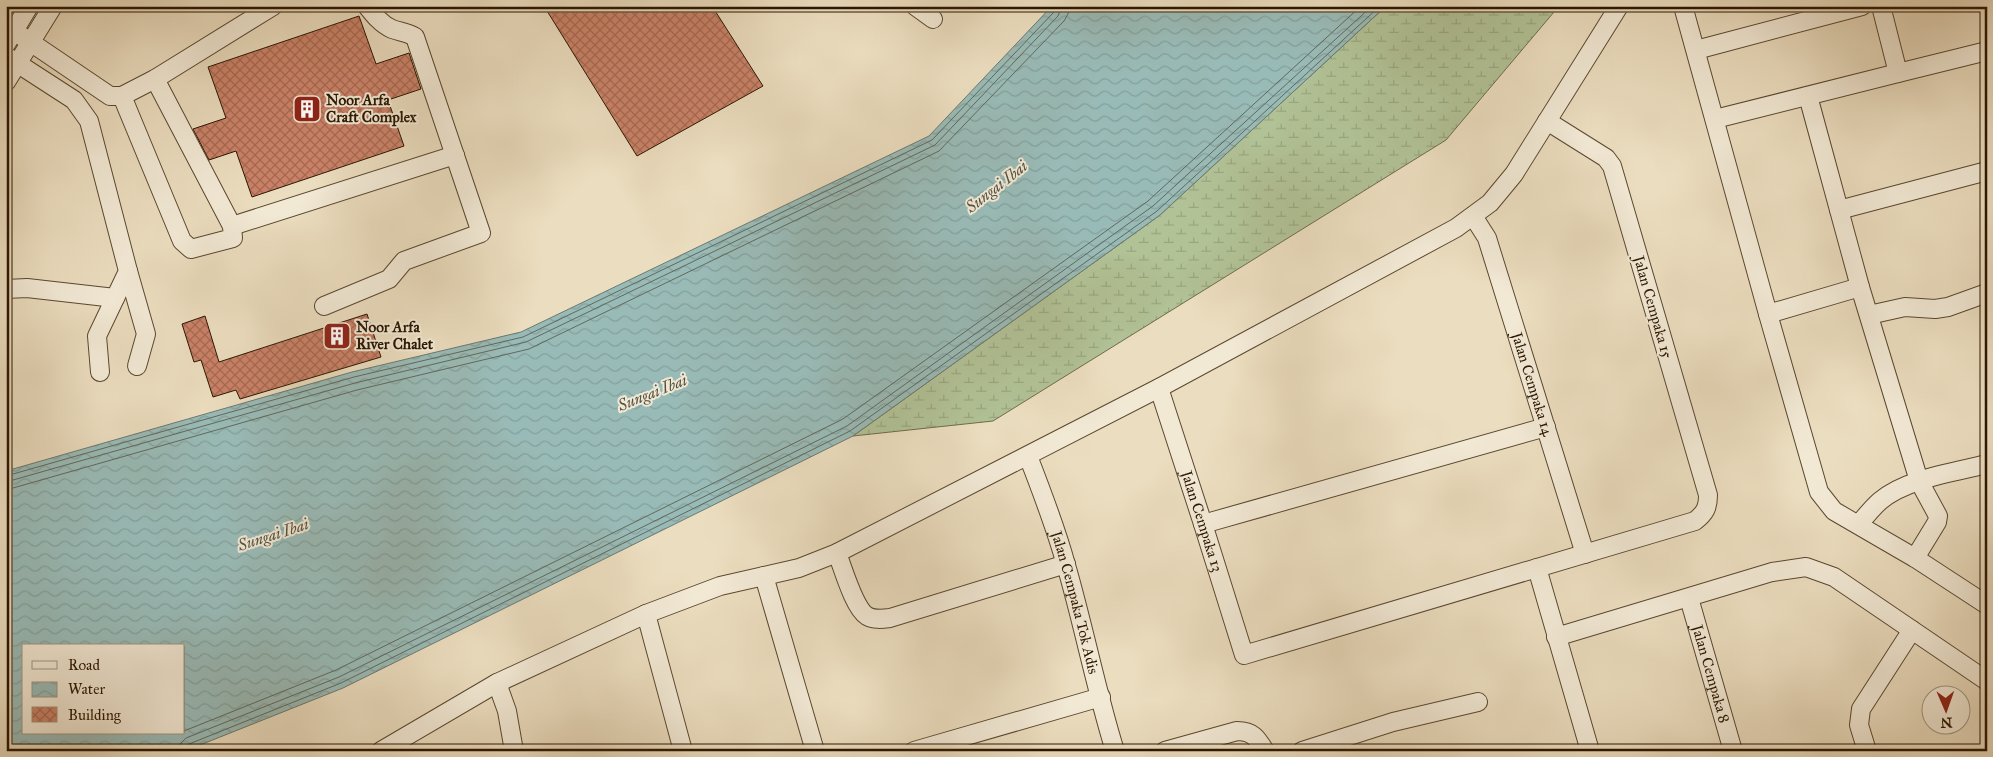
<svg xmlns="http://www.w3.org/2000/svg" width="1993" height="757" font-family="'IM FELL Great Primer',serif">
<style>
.wetland{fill:url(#wetland-marsh);stroke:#6e6c4c}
.water{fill:url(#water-waves);stroke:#6d796e;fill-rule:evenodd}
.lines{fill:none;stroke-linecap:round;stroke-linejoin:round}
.shore{stroke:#62685c;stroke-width:1}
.building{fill:url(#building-cross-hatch);stroke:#2a1601}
.minor-casing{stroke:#5a4830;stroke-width:20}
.minor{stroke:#f2e9d5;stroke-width:18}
.labels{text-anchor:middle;stroke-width:4;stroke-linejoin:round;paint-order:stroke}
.poi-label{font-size:15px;font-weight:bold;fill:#2a1601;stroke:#f2e9d5;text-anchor:start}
.street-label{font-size:15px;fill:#2a1601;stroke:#f2e9d5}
.water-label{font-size:16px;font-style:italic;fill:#515041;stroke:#f2e9d5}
</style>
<defs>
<pattern id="wetland-marsh" width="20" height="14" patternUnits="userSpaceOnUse" patternTransform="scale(1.25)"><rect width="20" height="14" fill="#b1c296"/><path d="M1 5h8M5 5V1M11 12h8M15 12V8" fill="none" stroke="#98a680"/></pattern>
<pattern id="water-waves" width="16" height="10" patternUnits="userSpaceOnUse" patternTransform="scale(1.25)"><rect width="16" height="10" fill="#99bbb7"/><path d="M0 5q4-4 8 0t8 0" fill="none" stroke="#84a09c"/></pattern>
<pattern id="building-cross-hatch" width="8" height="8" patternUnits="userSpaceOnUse" patternTransform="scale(1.25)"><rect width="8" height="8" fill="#cb8268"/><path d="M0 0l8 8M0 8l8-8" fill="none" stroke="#a56953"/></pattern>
</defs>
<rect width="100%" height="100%" fill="#ebddbf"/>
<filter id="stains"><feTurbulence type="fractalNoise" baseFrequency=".004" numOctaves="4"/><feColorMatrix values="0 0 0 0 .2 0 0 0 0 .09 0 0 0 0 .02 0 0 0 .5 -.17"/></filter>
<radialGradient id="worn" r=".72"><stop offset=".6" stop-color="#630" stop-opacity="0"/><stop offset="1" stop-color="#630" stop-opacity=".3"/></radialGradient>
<path class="wetland" d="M1386 6H1559L1446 140 993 421 853 436 1160 215Z"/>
<path class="water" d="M1052 6H1386L1160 215 853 436 343 688 185 751H6V471L352 372 521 332 929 136ZM24 646H184V733H24Z"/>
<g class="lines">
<path class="shore" d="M6 476 354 377 523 337 932 140 1054 12 1055 6
M6 482 355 383 526 342 935 145 1058 16 1062 6
M6 490 357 390 529 349 939 151 1064 21 1068 14 1069 6
M184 731 336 670 843 419 1148 201 1361 6
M179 751 181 743 186 738 339 677 847 426 1153 206 1372 6
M185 751 189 744 341 683 850 431 1157 211 1380 6"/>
</g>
<path class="building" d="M544 6H712L763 86 637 156Z
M359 16 376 64 409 53 421 89 388 100 404 146 252 197 236 151 209 160 193 129 226 118 208 67Z
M367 314 381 357 240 399 236 390 213 397 201 360 194 362 182 324 205 316 219 362Z"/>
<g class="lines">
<defs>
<g id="minor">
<path d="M915 6 933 19"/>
<path d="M1683 6 1768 314 1819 492 1834 511 1915 558 1987 605"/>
<path d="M14 31 110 96H122L155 79 273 6"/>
<path d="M6 44 29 6"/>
<path d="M1696 50 1862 6"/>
<path d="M6 56 74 100 89 121 128 271 97 336 100 372"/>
<path d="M1898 73 1987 51"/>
<path d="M6 82 53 6"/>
<path d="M122 96 182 241 191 249 233 238 232 226 155 79"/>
<path d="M1808 96 1860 287 1919 481 1938 516 1937 522 1915 558"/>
<path d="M1715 119 1898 73 1881 6"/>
<path d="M1839 210 1987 171"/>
<path id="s1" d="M1473 216 1487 238 1585 554"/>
<path d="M232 226 455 155"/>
<path d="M128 271 146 334 137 366"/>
<path d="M6 289 27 288 115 298"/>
<path d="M324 306 389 279 404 261 481 233 415 37C407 32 400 32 392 29 381 24 374 15 367 6"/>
<path d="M1768 314 1860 287"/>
<path d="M1869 315 1905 307 1935 309 1948 307 1987 293"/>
<path id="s2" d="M1159 388 1203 524 1244 655 1695 521C1705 513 1708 508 1708 495L1612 166 1606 158 1547 121"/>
<path id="s3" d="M1028 456C1042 492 1056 528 1066 565 1084 627 1096 690 1115 751"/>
<path d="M1203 524 1546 427"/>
<path d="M1859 524C1865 517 1872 508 1880 501 1905 479 1955 472 1987 464"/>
<path d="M837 553C843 568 854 608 867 616 874 620 882 619 890 618L1066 564"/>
<path d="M1537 568 1590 751"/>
<path d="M764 576 815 751"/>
<path id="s4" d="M1689 598 1733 751"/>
<path d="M646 614 683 751"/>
<path d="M1556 637 1772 572 1806 567 1834 577 1987 681"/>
<path d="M497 683 507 711 514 751"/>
<path d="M381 751 497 683 646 614 720 586 799 568 837 553 1159 388 1456 228 1490 203 1514 174 1619 6"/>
<path d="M914 751 1101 697"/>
<path d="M1165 751 1237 731C1253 731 1257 738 1265 751"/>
<path d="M1302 751 1393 722 1478 702"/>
<path d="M1867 751 1859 725 1861 709 1912 630"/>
</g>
</defs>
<use href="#minor" class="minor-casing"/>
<use href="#minor" class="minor"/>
</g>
<defs>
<symbol id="building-square" viewBox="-11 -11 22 22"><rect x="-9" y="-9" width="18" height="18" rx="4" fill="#8f2418" stroke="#f2e9d5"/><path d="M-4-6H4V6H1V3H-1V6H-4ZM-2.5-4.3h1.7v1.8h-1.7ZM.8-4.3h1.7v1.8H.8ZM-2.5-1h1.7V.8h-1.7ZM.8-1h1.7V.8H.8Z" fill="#fff"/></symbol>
</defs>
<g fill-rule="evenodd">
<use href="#building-square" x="291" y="93" width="32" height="32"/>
<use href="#building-square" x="321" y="320" width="32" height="32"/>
</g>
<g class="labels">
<g class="poi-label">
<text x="326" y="105">Noor Arfa<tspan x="326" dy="17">Craft Complex</tspan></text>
<text x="356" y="332">Noor Arfa<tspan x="356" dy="17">River Chalet</tspan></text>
</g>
<g class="street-label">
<text transform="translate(1653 307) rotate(74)" y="5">Jalan Cempaka 15</text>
<text dy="5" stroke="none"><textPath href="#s1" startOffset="179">Jalan Cempaka 14</textPath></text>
<text dy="5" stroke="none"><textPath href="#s2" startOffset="140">Jalan Cempaka 13</textPath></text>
<text dy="5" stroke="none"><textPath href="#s3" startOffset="154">Jalan Cempaka Tok Adis</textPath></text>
<text dy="5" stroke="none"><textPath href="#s4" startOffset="79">Jalan Cempaka 8</textPath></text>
</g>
<g class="water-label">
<text transform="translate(996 186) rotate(-38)" y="6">Sungai Ibai</text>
<text transform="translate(652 392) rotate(-22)" y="6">Sungai Ibai</text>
<text transform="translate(273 534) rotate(-18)" y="6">Sungai Ibai</text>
</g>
</g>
<rect width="1993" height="757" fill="none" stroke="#ebddbf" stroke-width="25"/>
<rect x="8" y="8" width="1978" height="742" fill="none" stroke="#2a1601" stroke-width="2.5"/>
<rect x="12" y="12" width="1968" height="732" fill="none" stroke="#2a1601"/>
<rect x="22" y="644" width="162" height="90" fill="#f2e9d5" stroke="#a29580"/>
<rect x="32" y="661" width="25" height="8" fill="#f2e9d5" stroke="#a29580"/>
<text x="68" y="670" font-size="15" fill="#2a1601">Road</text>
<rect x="32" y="682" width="25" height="15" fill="url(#water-waves)" stroke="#a29580"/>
<text x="68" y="694" font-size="15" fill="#2a1601">Water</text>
<rect x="32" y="707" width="25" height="15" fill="url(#building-cross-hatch)" stroke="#a29580"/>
<text x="68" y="720" font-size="15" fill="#2a1601">Building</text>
<g transform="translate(1946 710) rotate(178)"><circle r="24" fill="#f2e9d5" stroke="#a29580"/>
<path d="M0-4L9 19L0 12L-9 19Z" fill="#8f2418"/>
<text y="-8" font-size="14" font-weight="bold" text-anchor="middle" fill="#2a1601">N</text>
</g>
<rect width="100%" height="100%" filter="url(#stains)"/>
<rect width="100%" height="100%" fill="url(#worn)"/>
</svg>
